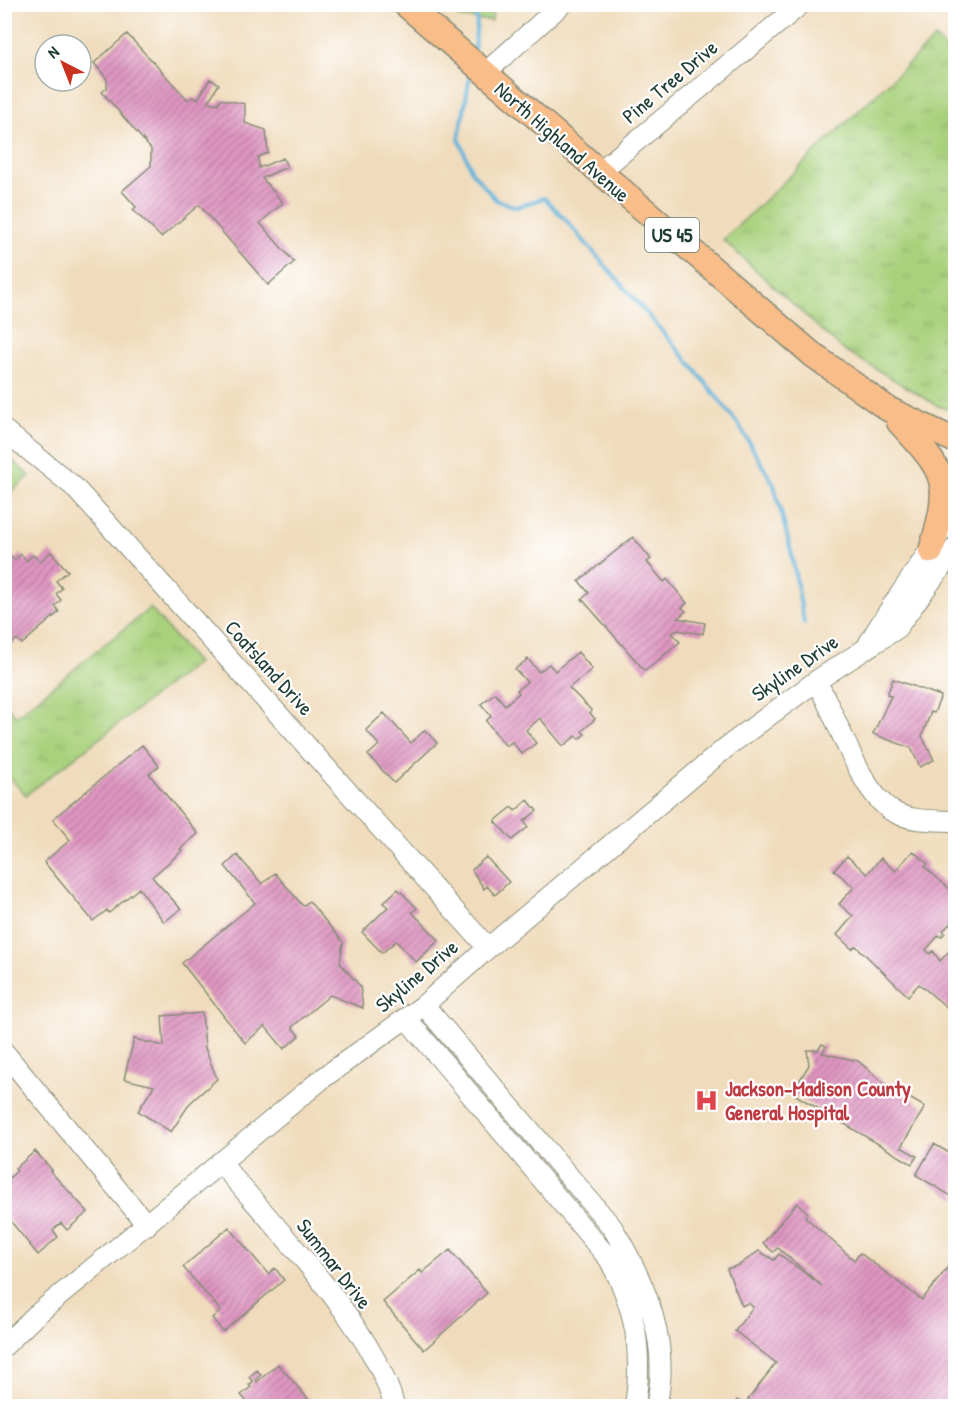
<svg xmlns="http://www.w3.org/2000/svg" width="960" height="1411" font-family="'Patrick Hand',sans-serif">
<style>
.grass{fill:url(#grass-tufts);stroke:#648758;stroke-width:1.5}
.lines{fill:none;stroke-linecap:round;stroke-linejoin:round}
.stream{stroke:#5cb1d8;stroke-width:4}
.building{fill:url(#building-hatch)}
.minor-casing{stroke:#888c78;stroke-width:22}
.major-casing{stroke:#888c78;stroke-width:27}
.minor{stroke:#fff;stroke-width:20}
.major{stroke:#f8bd89;stroke-width:24}
.labels{text-anchor:middle;stroke-width:4.5;stroke-linejoin:round;paint-order:stroke}
.shield{fill:#fff;stroke:#627771;stroke-width:1.5}
.shield-label{font-size:20px;font-weight:bold;fill:#1f3d34}
.street-label{font-size:21px;fill:#1f3d34;stroke:#fff}
.health-label{font-size:21px;font-weight:bold;fill:#be3a42;stroke:#fff;text-anchor:start}
</style>
<defs>
<pattern id="grass-tufts" width="24" height="20" patternUnits="userSpaceOnUse" patternTransform="scale(1.5)"><rect width="24" height="20" fill="#a9d17d"/><path d="M3 7l-1-3M5 7V3M7 7l1-3M15 17l-1-3M17 17v-4M19 17l1-3" fill="none" stroke="#91b46d"/></pattern>
<pattern id="building-hatch" width="6" height="6" patternUnits="userSpaceOnUse" patternTransform="scale(1.5)"><rect width="6" height="6" fill="#df96c1"/><path d="M-1 1l2-2M0 6l6-6M5 7l2-2" fill="none" stroke="#b47c9e"/></pattern>
</defs>
<rect width="100%" height="100%" fill="#fff"/>
<filter id="ink" filterUnits="userSpaceOnUse"><feTurbulence type="fractalNoise" baseFrequency=".0167" numOctaves="2"/><feDisplacementMap in="SourceGraphic" scale="12" xChannelSelector="R" yChannelSelector="G"/><feConvolveMatrix kernelMatrix="1 2 1 2 8 2 1 2 1" color-interpolation-filters="sRGB"/></filter>
<filter id="wash" filterUnits="userSpaceOnUse"><feTurbulence type="fractalNoise" baseFrequency=".008" numOctaves="4" result="noise"/><feDisplacementMap in="SourceGraphic" scale="24" xChannelSelector="R" yChannelSelector="G"/><feGaussianBlur stdDeviation="1.35" result="paint"/><feColorMatrix in="noise" values="0 0 0 0 0 0 0 0 0 0 0 0 0 0 0 0 0 1.4 0 .05"/><feComposite in="paint" operator="in"/></filter>
<g filter="url(#wash)">
<rect width="100%" height="100%" fill="#f0dcbc"/>
<path class="grass" d="M457 5H493L492 21 458 17Z
M935 38 955 59V411L938 406 842 349 723 240Z
M5 454 30 476 5 497Z
M150 608 197 663 26 795 5 773V704L16 716Z"/>
<g class="lines">
<path class="stream" d="M474 51 477 22 474 4
M471 70 459 139 472 172 496 200 517 207 544 198 564 218 694 368 739 425 774 485 791 551 804 623"/>
</g>
<g id="blocks">
<path class="building" d="M127 34 188 100 192 97 198 99 210 79 219 84 208 102 218 104 221 99 245 104V123L266 130 268 153 258 157 259 168 283 158 287 167 262 178 283 203 260 223 294 262 268 285 199 205 161 237 133 210 136 207 122 191 151 166V149L102 92 107 88V79L94 63Z
M633 537 651 559 647 562 664 582 667 579 687 603 682 608 686 611 678 618 705 623 703 634 677 630 672 633 680 642 645 671 582 599 589 593 579 581Z
M51 552 68 571 56 581 62 588 56 594 61 600 55 606 59 612 22 644 17 639 8 647 4 643V556L8 553 14 560 21 554 27 561 33 555 40 562Z
M578 652 592 669 569 688 592 711 590 713 595 719 582 731 585 734 579 739 576 736 563 746 540 718 526 730 536 743 522 754 512 742 506 746 486 721 491 716 481 704 495 693 505 705 519 693 517 690 527 682 515 669 528 659 539 672 549 664 555 671Z
M893 679 941 696 934 713 931 712 922 736 934 760 920 767 911 748 873 734 891 696 887 695Z
M384 713 411 743 425 730 437 743 394 783 368 755 379 745 366 730Z
M142 745 159 766 149 774 198 834 180 849 182 851 152 877 181 909 164 922 139 888 109 913 107 910 93 921 44 862 70 840 53 819Z
M528 800 537 811 524 821 528 827 512 840 495 821 512 807 515 811Z
M913 851 928 864 925 867 956 895V920L954 919 943 931 945 933 941 937 939 935 926 950 930 954 933 951 940 961 954 946 956 948V1015L919 984 908 996 856 946 852 949 837 935 853 916 839 904 854 887 834 870 847 856 867 874 881 858 895 871Z
M237 855 262 884 275 873 303 906 309 901 343 942 340 963 360 986 363 1008 330 995 292 1027 299 1036 284 1049 265 1026 245 1043 182 963 255 903 225 866Z
M486 857 509 882 495 895 487 886 484 889 472 870Z
M398 889 417 908 412 912 439 940 416 962 396 941 382 953 362 932 388 907 383 903Z
M202 1013 205 1048 217 1079 190 1103 171 1132 138 1111 154 1086 124 1079 134 1039 164 1046 162 1016Z
M822 1044 826 1046 822 1053 858 1061 885 1084 925 1107 901 1147 917 1156 912 1164 792 1093 809 1065 807 1050H818Z
M934 1144 956 1157V1199L916 1175Z
M35 1151 52 1170 50 1171 88 1212 67 1230 61 1223 53 1230 58 1237 38 1255 4 1213V1177L8 1179 17 1171 15 1169Z
M797 1203 808 1213 805 1217 854 1260 860 1253 922 1300 956 1257V1406H732L737 1400 744 1405 776 1363 735 1331 753 1307 748 1303 742 1306 727 1269 739 1265 759 1251 774 1260 779 1254 822 1286 778 1248 773 1252 763 1243Z
M229 1227 268 1274 275 1268 284 1280 223 1332 212 1318 221 1311 183 1267Z
M450 1250 487 1293 424 1350 383 1302 420 1270 422 1273Z
M278 1364 314 1406H251L241 1395 251 1387 249 1385 253 1382 249 1377 257 1370 261 1375 256 1379 257 1382Z"/>
</g>
</g>
<g filter="url(#ink)">
<use href="#blocks" fill-opacity="0" stroke="#888c78" stroke-width="1.5"/>
<g class="lines">
<defs>
<path id="minor" d="M484 74 562 4
M598 173 801 4
M4 430 73 486 104 520 488 948
M868 645C895 595 934 554 956 500
M816 681C838 717 858 789 892 811 910 822 936 820 956 821
M424 1005 612 1227C644 1280 672 1343 656 1406
M406 1018 609 1259C636 1308 643 1351 635 1406
M4 1052 147 1225
M220 1162C271 1223 377 1331 394 1406
M4 1346 35 1316 323 1078 424 1005 488 948 728 746 816 681 896 629 956 547"/>
<path id="major" d="M405 4 813 355 888 409 956 441
M899 422C947 474 952 481 931 551"/>
</defs>
<use href="#minor" class="minor-casing"/>
<use href="#major" class="major-casing"/>
<use href="#minor" class="minor"/>
<use href="#major" class="major"/>
</g>
</g>
<defs>
<symbol id="hospital-bare" viewBox="-9 -9 18 18"><path d="M-5-5h3v3.5h4V-5h3V5h-3V1.5h-4V5h-3Z" fill="#e0444e" stroke="#fff" stroke-width="2.5" paint-order="stroke"/></symbol>
</defs>
<g fill-rule="evenodd">
<use href="#hospital-bare" x="690" y="1084" width="33" height="33"/>
</g>
<g class="labels">
<rect class="shield" x="645" y="218" width="54" height="34" rx="4.5"/>
<g class="shield-label">
<text x="672" y="242">US 45</text>
</g>
<g class="street-label">
<text transform="translate(670 82) rotate(-40)" y="7">Pine Tree Drive</text>
<text transform="translate(562 142) rotate(41)" y="7">North Highland Avenue</text>
<text transform="translate(269 668) rotate(48)" y="7">Coatsland Drive</text>
<text transform="translate(795 668) rotate(-35)" y="7">Skyline Drive</text>
<text transform="translate(417 976) rotate(-40)" y="7">Skyline Drive</text>
<text transform="translate(334 1264) rotate(52)" y="7">Summar Drive</text>
</g>
<g class="health-label">
<text x="725" y="1096">Jackson-Madison County<tspan x="725" dy="24">General Hospital</tspan></text>
</g>
</g>
<rect width="960" height="1411" fill="none" stroke="#fff" stroke-width="24"/>
<g transform="translate(63 63) rotate(318)"><circle r="28" fill="#ffffff" stroke="#a5b1ae" stroke-width="1.5"/>
<path d="M0-4.5L10 22L0 15L-10 22Z" fill="#c8321e"/>
<text y="-9" font-size="16" font-weight="bold" text-anchor="middle" fill="#1f3d34">N</text>
</g>
</svg>
